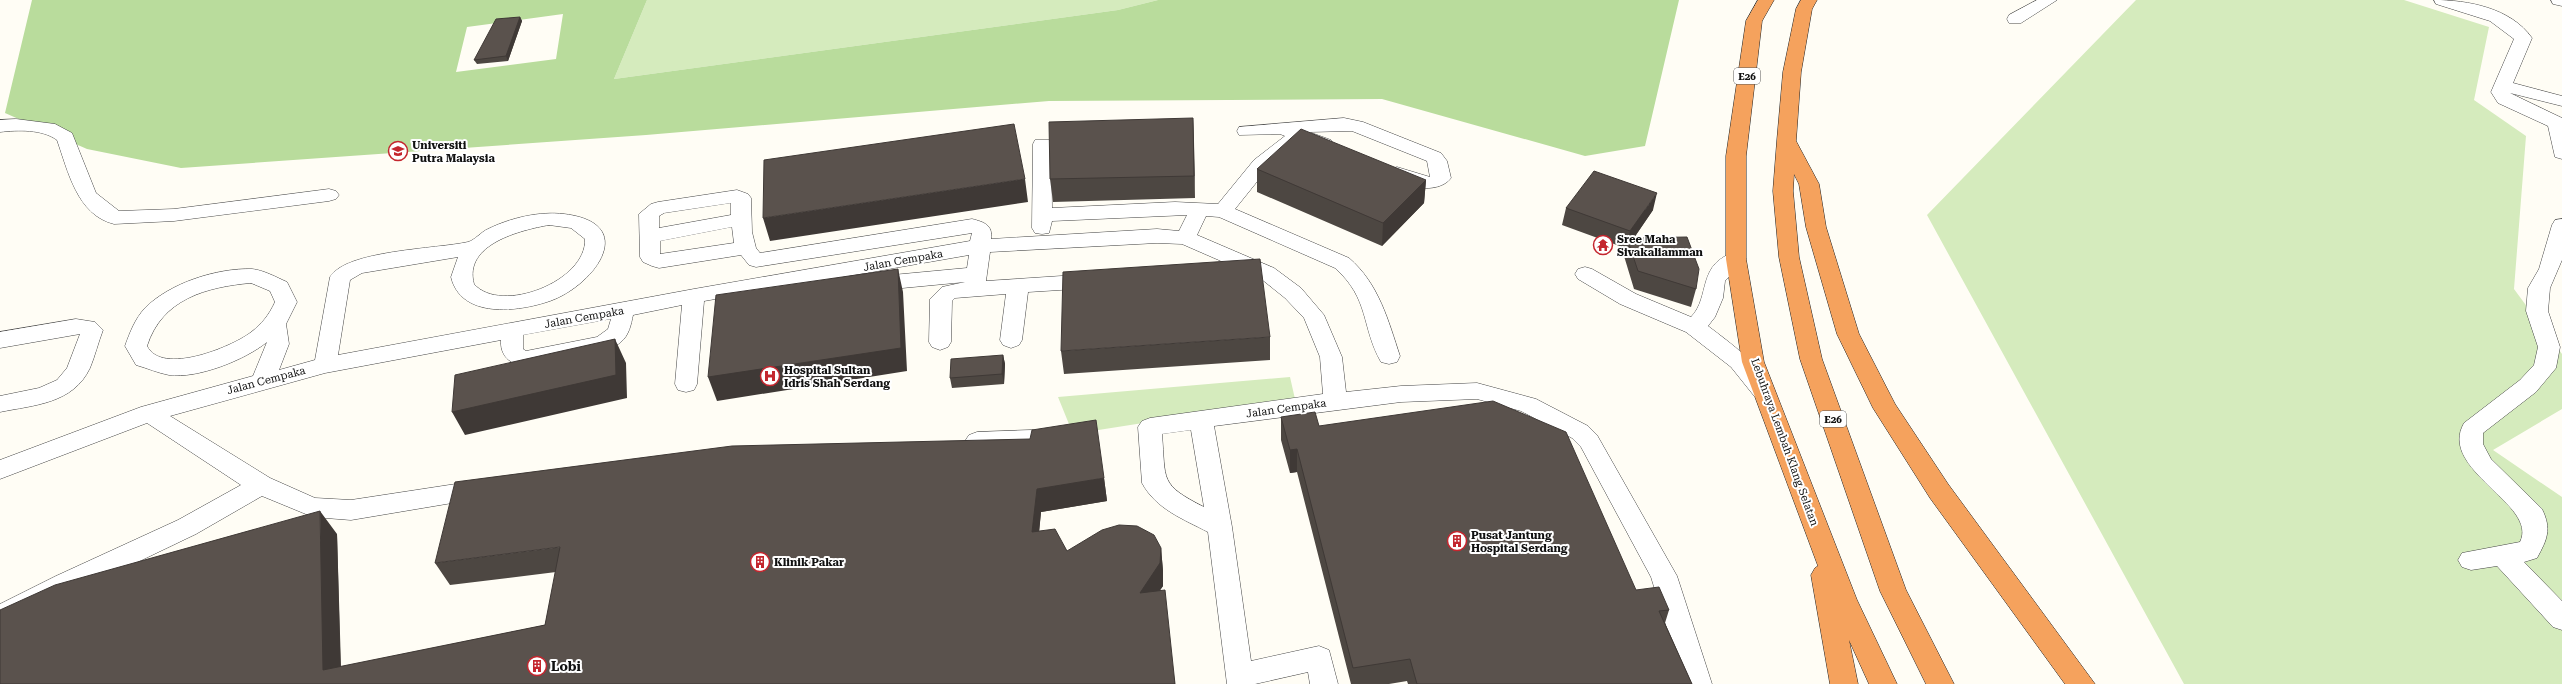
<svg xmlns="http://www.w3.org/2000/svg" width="2562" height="684" font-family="'Roboto Serif',serif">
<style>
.green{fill:#d5ebbd}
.forest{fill:#b9dc9c;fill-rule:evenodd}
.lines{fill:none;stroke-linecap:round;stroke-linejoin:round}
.minor-casing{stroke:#444;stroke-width:1}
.highway-casing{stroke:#222;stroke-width:1}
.minor{fill:#fff;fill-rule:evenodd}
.highway{fill:#f5a25d;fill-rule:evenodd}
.wall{fill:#4d4742}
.shaded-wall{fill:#3f3936}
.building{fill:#5a524d;stroke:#3f3936}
.labels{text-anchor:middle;stroke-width:4;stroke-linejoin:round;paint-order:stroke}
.shield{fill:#fff;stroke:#585858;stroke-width:1}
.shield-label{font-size:10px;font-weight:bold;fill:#111}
.poi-label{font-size:11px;font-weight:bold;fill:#111;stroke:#fff;text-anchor:start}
.street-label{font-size:11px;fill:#111;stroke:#fff}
.near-poi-label{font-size:13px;font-weight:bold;fill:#111;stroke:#fff;text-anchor:start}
</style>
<rect width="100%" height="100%" fill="#fffdf5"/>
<path class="green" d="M647 0H1158L1118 10 614 79Z
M2136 0H2404L2489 27 2474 100 2526 136 2514 289 2562 354V409L2493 450 2562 497V684H2184L1927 215Z
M1290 377 1295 399 1073 434 1058 397Z"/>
<path class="forest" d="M32 0H647L614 79 1118 10 1158 0H1679L1645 146 1585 156 1382 99 1049 101 646 135 181 168 87 149 5 113ZM563 14 556 59 456 72 467 27Z"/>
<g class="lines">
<defs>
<path id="minor" d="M2037 0H2057L2021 23H2009L2007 19 2009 15Z
M2434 0C2468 0 2511 8 2532 38L2513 83 2562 96V106L2510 93 2562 118V159L2555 157 2548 126 2498 103 2491 92 2514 39 2490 21 2436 4Z
M2551 0H2562V6L2553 4Z
M1344 118 1363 122 1441 153 1447 161 1451 178C1439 195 1398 189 1387 173L1390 169 1397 167 1430 177 1427 161 1352 131 1309 132 1331 140 1333 144 1331 148 1324 150 1301 142 1268 168 1235 209 1349 258C1379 284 1388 320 1400 356L1397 362 1389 364 1381 362C1361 327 1370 299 1335 268L1219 217 1206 216 1197 235 1274 268 1301 288 1324 315 1342 357 1346 392 1401 386 1477 383 1536 399 1588 426 1597 435 1677 576 1712 684H1684L1651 577 1581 447 1572 438 1521 411 1477 399 1401 402 1214 426 1232 527 1251 661 1319 646 1329 650 1338 684H1310L1308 672 1255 684H1227L1208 532C1183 519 1156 509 1142 483L1138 427 1142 421 1150 418 1323 394 1320 357 1304 318 1285 298 1260 278 1182 244 1157 243 990 252 986 281 1092 274 1099 276 1103 281 1099 286 1092 288 1028 292 1022 340 1019 345 1011 348 1003 345 1000 340 1006 294 955 298 952 301 951 342 948 347 940 350 932 347 929 342 930 299 942 287 965 282 871 291 864 289 860 284 864 279 871 277 967 268 969 255 704 301 697 384 694 390 686 392 678 390 675 384 682 305 633 315C631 325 629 335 621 342 612 351 536 368 524 366 509 364 500 355 501 340L325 373 170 416 270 478 315 498 351 500 482 480 491 482 494 489 491 496 482 498 351 520 313 517 262 496 196 534 0 628V604L56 576 178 520 241 485 147 423 0 479V460L141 407 253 376 267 342C245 360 197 379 169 375 158 373 147 368 136 365L125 346C130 332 135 319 145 308 170 283 217 268 252 269 263 270 276 277 287 282L297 302 286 324 289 344 279 370 315 360 330 277C346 250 437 249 468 242 475 240 481 232 488 229 510 218 540 211 564 214 640 223 595 285 550 301 518 312 461 319 451 277L458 257 362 273 350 280 338 355 694 289 970 241 972 233 756 267 749 265 741 255 659 268 652 266 643 262 640 257 639 214 651 204 658 202 737 190 748 194 751 198 752 232 756 248 760 253 972 219C984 222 993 225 991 239L1157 229 1179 231 1187 215 1052 221 1049 233 1042 234 1035 233 1032 228 1033 144 1035 140H1049L1051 144 1052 208 1175 202 1218 204 1254 160 1285 136 1280 134 1239 135 1237 131 1239 127ZM731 203V215L659 228V216L664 213ZM549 225 571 228 585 239C587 281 501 315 474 284 463 244 521 230 549 225ZM732 227 734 243 660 254V241ZM251 283 270 291 275 302C269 315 262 324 250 333 231 347 162 376 147 346 162 299 206 287 251 283ZM611 319 608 329 597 337 526 351 523 349V335ZM1191 430 1204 507C1159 484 1166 481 1162 434Z
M16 119 55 124 72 133 96 193 119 211 174 209 329 189 336 191 339 195 336 199 329 201 174 221 114 224C77 215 68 171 57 140 42 129 18 130 0 132V120Z
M2562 219V260L2550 288 2548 311 2560 347 2556 368 2536 392 2483 433V444L2491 459 2542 509C2552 529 2547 540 2537 558L2524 562 2562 601V630L2553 627 2497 566 2471 570 2462 567 2458 560 2462 553 2520 542C2539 504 2437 470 2464 423L2520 380 2534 365 2538 347 2526 311 2528 288 2539 269 2552 225 2555 220Z
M1736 252 1743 254 1746 259 1725 281 1723 298 1715 317 1708 326C1733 345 1758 363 1774 391L1771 397 1763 399 1755 397 1731 367 1686 332 1620 304 1578 279 1575 274 1578 269 1585 267 1592 269 1636 294 1691 317C1711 297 1696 263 1736 252Z
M76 319 95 322 103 330C98 343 95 356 90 368 73 404 34 405 0 412V396L39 388 57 380 67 368 80 334 0 348V332Z
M1033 430 1041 433 1045 439 1041 445 1033 448 977 450 969 447 965 441 969 435 977 432Z"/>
<path id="highway" d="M1758 0H1774L1762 21 1746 156V259L1764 362 1857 600 1897 684H1869L1849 640 1858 684H1830L1811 575 1815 568 1818 566 1742 362 1726 259V156L1746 21Z
M1801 0H1817L1812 9 1801 72 1796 141 1819 184 1826 227 1859 334 1895 404 1948 484 2095 684H2065L1930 498 1873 408 1837 334 1806 227 1799 184 1794 174 1793 191 1799 257 1822 359 1906 590 1954 684H1926L1880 591 1800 359 1779 257 1773 191 1777 140 1783 72 1796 9Z"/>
</defs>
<use href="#minor" class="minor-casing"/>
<use href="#highway" class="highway-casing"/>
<use href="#minor" class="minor"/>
<use href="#highway" class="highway"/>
</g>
<path class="wall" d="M520 17 522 21 508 61 477 64 474 60Z
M1193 118 1195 198 1053 202 1050 179Z
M1257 169 1426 180 1424 203 1382 246 1257 192Z
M1566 208 1653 210 1634 238 1696 289 1691 307 1634 289 1624 256 1625 248 1562 225Z
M1270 337V360L1064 374 1061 351Z
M1003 355 1005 364 1004 384 952 388 950 378Z
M1281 417 1319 426 1636 590 1669 610 1665 623 1692 684H1408L1407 681 1389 684H1351L1297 472 1290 473 1281 440Z
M1104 478 1107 501 1041 512 1039 531 1067 551 1161 548 1163 571V586L1160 590 1175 684H0L337 534 341 667 545 625 556 572 450 585 435 563Z"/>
<path class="shaded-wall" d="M520 17 522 21 508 61 506 56Z
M1193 118 1194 141 1195 198 1194 176Z
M1025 179 1028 202 770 241 763 218Z
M1426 180 1424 203 1382 246 1383 223Z
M1657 193 1653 210 1629 245 1628 241 1630 231Z
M898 269 903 292 907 371 717 401 708 377Z
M615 339 626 363 627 398 465 435 452 412Z
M1003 355 1005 364 1004 384 1002 374Z
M1297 449V472L1290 473V450Z
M1104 478 1107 501 1041 512 1037 555 1032 532 1037 489Z
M320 511 337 534 341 684 323 670Z
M1161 548 1163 571V586L1142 616 1140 593Z"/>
<path class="building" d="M520 17 506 56 474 60 496 19Z
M1193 118 1194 176 1050 179 1049 122Z
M1014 124 1025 179 763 218 764 160Z
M1301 129 1426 180 1383 223 1257 169Z
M1594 171 1657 193 1630 231 1566 208Z
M1687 237 1699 269 1696 289 1638 271 1627 238Z
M1260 259 1270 337 1061 351 1063 272Z
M898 269 901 348 708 377 716 295Z
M615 339 616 375 452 412 455 375Z
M1003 355 1002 374 950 378 951 359Z
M1493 401 1566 432 1636 590 1659 587 1669 610 1659 611 1692 684H1417L1410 659 1353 668 1297 449 1290 450 1281 417 1315 412 1319 426Z
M1096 420 1104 478 1037 489 1032 532 1055 529 1067 551 1102 530 1119 525 1137 526 1154 535 1161 548 1160 563 1140 593 1165 590 1175 684H0V610L55 585 320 511 323 670 545 625 560 547 435 563 455 482 732 446 1030 439 1032 430Z"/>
<defs>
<symbol id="university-ring" viewBox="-11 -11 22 22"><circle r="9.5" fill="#fff" stroke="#c4262e" stroke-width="1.5"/><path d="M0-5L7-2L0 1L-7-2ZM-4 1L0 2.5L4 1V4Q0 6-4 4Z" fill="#c4262e"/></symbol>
<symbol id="temple-ring" viewBox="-11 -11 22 22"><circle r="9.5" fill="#fff" stroke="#c4262e" stroke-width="1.5"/><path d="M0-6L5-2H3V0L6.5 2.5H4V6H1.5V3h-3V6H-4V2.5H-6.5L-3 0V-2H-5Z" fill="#c4262e"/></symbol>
<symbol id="hospital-ring" viewBox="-11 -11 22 22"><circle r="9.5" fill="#fff" stroke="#c4262e" stroke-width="1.5"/><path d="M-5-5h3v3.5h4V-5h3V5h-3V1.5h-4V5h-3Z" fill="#c4262e"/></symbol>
<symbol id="building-ring" viewBox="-11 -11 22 22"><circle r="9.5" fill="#fff" stroke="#c4262e" stroke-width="1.5"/><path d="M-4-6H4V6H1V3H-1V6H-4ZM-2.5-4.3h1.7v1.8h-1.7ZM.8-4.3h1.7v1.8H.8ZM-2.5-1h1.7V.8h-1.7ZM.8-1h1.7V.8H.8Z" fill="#c4262e"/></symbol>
</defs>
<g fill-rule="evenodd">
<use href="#university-ring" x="387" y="140" width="22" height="22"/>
<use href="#temple-ring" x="1592" y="234" width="22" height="22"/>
<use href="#hospital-ring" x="759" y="365" width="22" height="22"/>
<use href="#building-ring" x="1446" y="530" width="22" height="22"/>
<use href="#building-ring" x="749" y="551" width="22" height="22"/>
<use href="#building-ring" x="526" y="655" width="22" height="22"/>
</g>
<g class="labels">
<g class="shield">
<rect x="1734" y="68" width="26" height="16" rx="3"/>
<rect x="1820" y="411" width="26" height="16" rx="3"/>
</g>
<g class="shield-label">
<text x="1747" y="80">E26</text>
<text x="1833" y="423">E26</text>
</g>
<g class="poi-label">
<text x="412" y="149">Universiti<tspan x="412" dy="13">Putra Malaysia</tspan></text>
<text x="1617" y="243">Sree Maha<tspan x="1617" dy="13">Sivakaliamman</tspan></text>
<text x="784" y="374">Hospital Sultan<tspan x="784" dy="13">Idris Shah Serdang</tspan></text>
<text x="1471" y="539">Pusat Jantung<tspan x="1471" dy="13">Hospital Serdang</tspan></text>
<text x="774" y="566">Klinik Pakar</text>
</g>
<g class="street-label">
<text transform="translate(903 260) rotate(-10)" y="4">Jalan Cempaka</text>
<text transform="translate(584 317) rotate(-10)" y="4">Jalan Cempaka</text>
<text transform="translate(266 380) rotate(-15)" y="4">Jalan Cempaka</text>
<text transform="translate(1286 408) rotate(-8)" y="4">Jalan Cempaka</text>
<text transform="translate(1785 442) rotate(70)" y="4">Lebuhraya Lembah Klang Selatan</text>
</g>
<g class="near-poi-label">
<text x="551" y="671">Lobi</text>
</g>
</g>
</svg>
